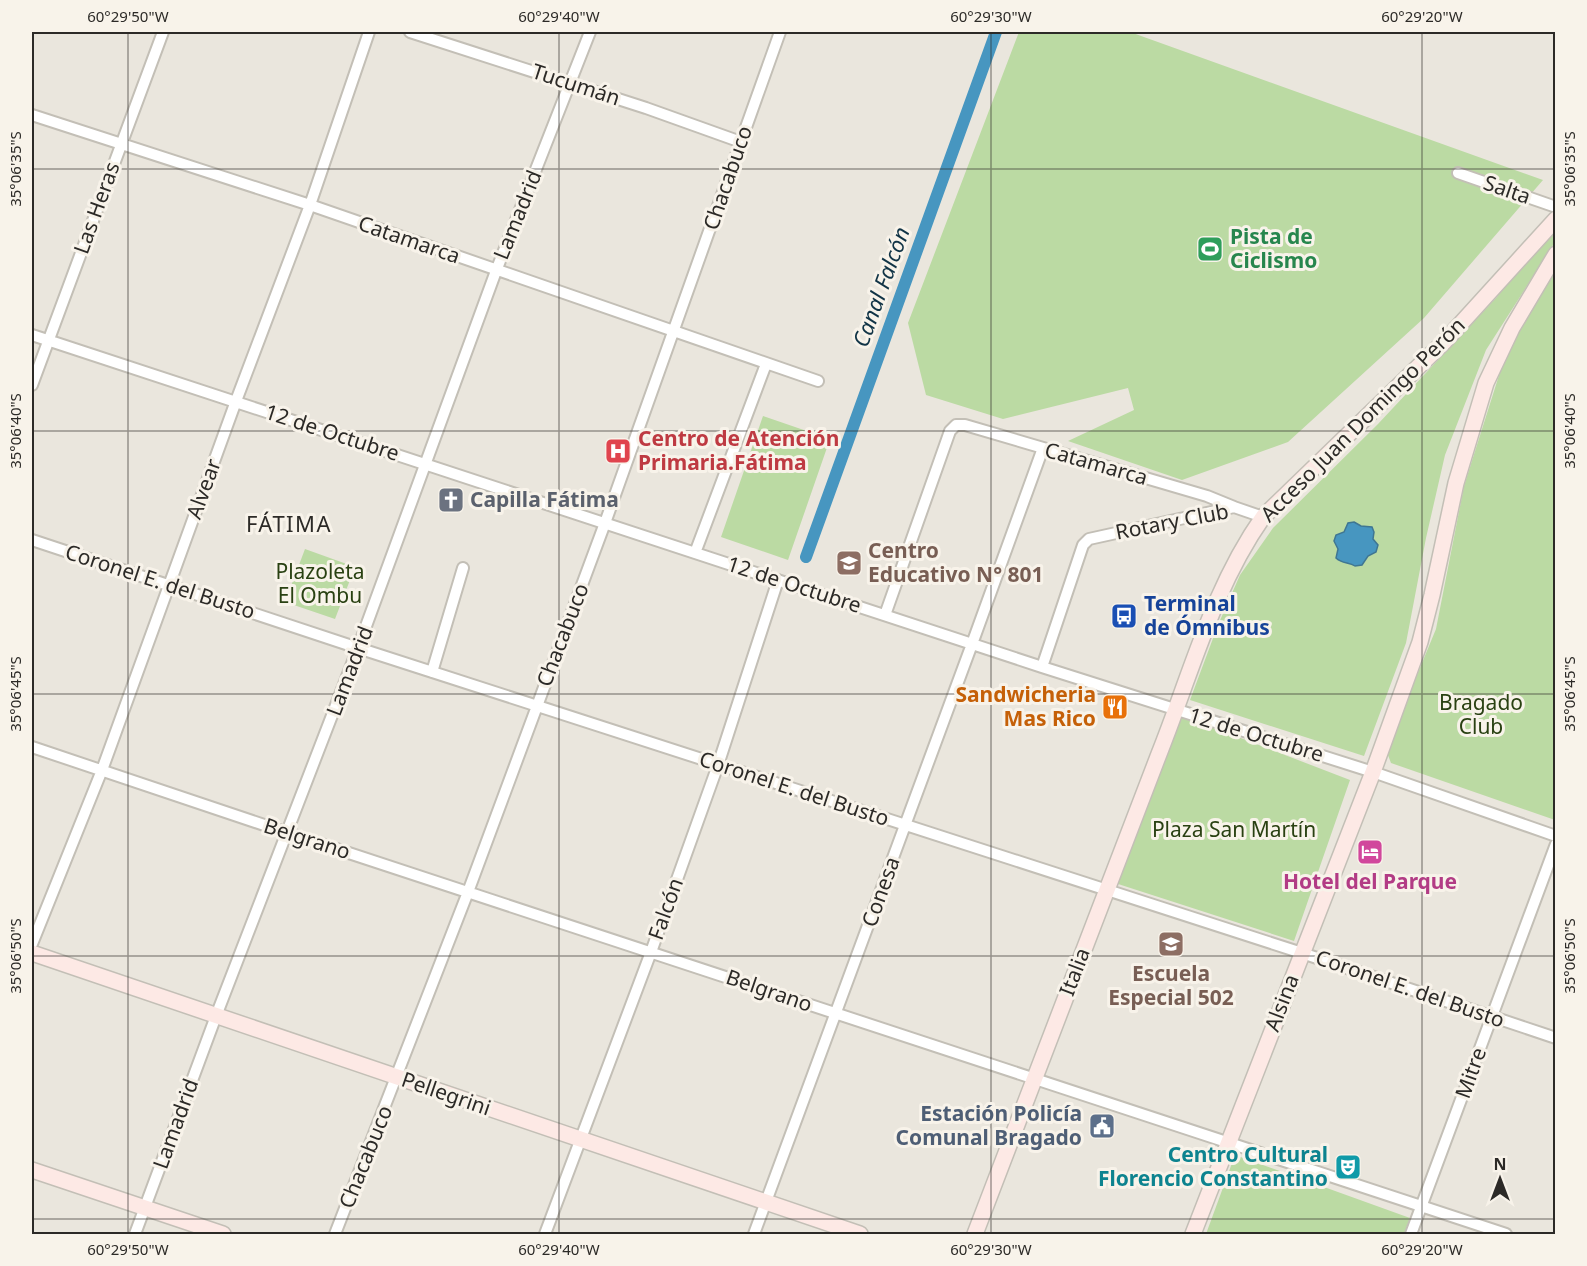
<svg xmlns="http://www.w3.org/2000/svg" width="1587" height="1266" font-family="'Noto Sans',sans-serif">
<style>
.green{fill:#bbdaa3}
.water{fill:#4796c0;stroke:#3f7692;stroke-width:1.5}
.lines{fill:none;stroke-linecap:round;stroke-linejoin:round}
.canal{stroke:#4796c0;stroke-width:12}
.street-casing{stroke:#c3bfb6;stroke-width:14}
.secondary-casing{stroke:#c3bfb6;stroke-width:18}
.street{stroke:#fff;stroke-width:10}
.secondary{stroke:#fde9e5;stroke-width:15}
.ticks{fill:none;stroke:#2c2a27;stroke-width:1.5;stroke-opacity:0.45}
.labels{text-anchor:middle;stroke-width:6;stroke-linejoin:round;paint-order:stroke}
.street-label{font-size:21px;fill:#2c2a27;stroke:#f8f3ea}
.leisure-label{font-size:21px;font-weight:bold;fill:#27864d;stroke:#f8f3ea;text-anchor:start}
.health-label{font-size:21px;font-weight:bold;fill:#be3a42;stroke:#f8f3ea;text-anchor:start}
.worship-label{font-size:21px;font-weight:bold;fill:#5b616d;stroke:#f8f3ea;text-anchor:start}
.education-label{font-size:21px;font-weight:bold;fill:#785e54;stroke:#f8f3ea;text-anchor:start}
.park-label{font-size:21px;fill:#294112;stroke:#f8f3ea}
.transit-label{font-size:21px;font-weight:bold;fill:#164399;stroke:#f8f3ea;text-anchor:start}
.food-label{font-size:21px;font-weight:bold;fill:#c56008;stroke:#f8f3ea;text-anchor:end}
.hotel-label{font-size:21px;font-weight:bold;fill:#b23c85;stroke:#f8f3ea}
.service-label{font-size:21px;font-weight:bold;fill:#4e5e75;stroke:#f8f3ea;text-anchor:end}
.culture-label{font-size:21px;font-weight:bold;fill:#0d838f;stroke:#f8f3ea;text-anchor:end}
.water-label{font-size:22px;font-style:italic;fill:#113446;stroke:#f8f3ea}
.neighbourhood-label{font-size:22px;letter-spacing:1.5px;fill:#2c2a27;stroke:#f8f3ea}
.neatline{fill:none;stroke:#2c2a27;stroke-width:2}
.ticks-label{font-size:15px;text-anchor:middle;fill:#2c2a27}
</style>
<rect width="100%" height="100%" fill="#eae6dd"/>
<path class="green" d="M1019 32H1130L1543 180 1424 318 1288 442 1182 480 1068 441 1134 410 1128 388 1003 419 926 395 908 323Z
M1554 232 1555 242 1486 350 1445 455 1426 538 1406 643 1364 756 1190 700 1218 625 1240 575 1273 528 1378 424 1496 298 1548 233Z
M1555 265V820L1391 763 1386 750 1436 629 1464 486 1507 350Z
M763 416 830 439 788 560 721 537Z
M305 549 355 567 335 619 285 602Z
M1181 715 1350 780 1294 941 1115 883Z
M1235 1155 1410 1218 1404 1234H1206Z"/>
<path class="water" d="M1354 522 1361 526 1372 527 1374 532 1373 539 1378 545 1376 552 1368 556 1362 565 1355 566C1349 562 1342 564 1336 558L1338 549 1334 541 1336 535 1344 532 1348 523Z"/>
<g class="lines">
<path class="canal" d="M806 557 996 32"/>
<defs>
<path id="street" d="M410 32 646 108 741 142
M32 115 310 205 818 381
M1458 173 1556 207
M32 335 1042 667 1373 772 1556 836
M32 385 163 32
M32 540 358 648 1302 953 1556 1038
M695 553 766 364
M885 615 950 431 956 425H965L1207 496 1234 507
M1042 667 1083 545 1089 539 1234 507 1263 517
M432 672 463 568
M32 747 288 833 1506 1234
M32 944 102 770 236 401 310 205 369 32
M135 1234 216 1016 358 648 496 271 590 32
M335 1234 468 892 605 523 780 32
M545 1234 651 952 718 765 778 580
M754 1234 972 644 1043 448
M1411 1234 1556 844"/>
<path id="secondary" d="M32 953 860 1234
M32 1170 223 1234
M975 1234C1036 1074 1097 914 1159 754 1191 674 1213 588 1263 517L1445 341 1556 219
M1193 1234 1373 772 1420 642 1432 595 1456 483 1486 383 1512 328 1556 254"/>
</defs>
<use href="#street" class="street-casing"/>
<use href="#secondary" class="secondary-casing"/>
<use href="#street" class="street"/>
<use href="#secondary" class="secondary"/>
</g>
<path class="ticks" d="M128 32V1234M559 32V1234M991 32V1234M1422 32V1234M32 169H1556M32 431H1556M32 694H1556M32 956H1556M32 1219H1556"/>
<defs>
<symbol id="stadium-square" viewBox="-11 -11 22 22"><rect x="-9" y="-9" width="18" height="18" rx="4" fill="#2e9e5b" stroke="#f8f3ea"/><path d="M0-5a6.5 5 0 1 0 0 10a6.5 5 0 1 0 0-10ZM-3.5-1.8h7v3.6h-7Z" fill="#fff"/></symbol>
<symbol id="hospital-square" viewBox="-11 -11 22 22"><rect x="-9" y="-9" width="18" height="18" rx="4" fill="#e0444e" stroke="#f8f3ea"/><path d="M-5-5h3v3.5h4V-5h3V5h-3V1.5h-4V5h-3Z" fill="#fff"/></symbol>
<symbol id="church-square" viewBox="-11 -11 22 22"><rect x="-9" y="-9" width="18" height="18" rx="4" fill="#6b7280" stroke="#f8f3ea"/><path d="M-1.2-6h2.4v3.5h3.3v2.4h-3.3V6h-2.4V-.1h-3.3v-2.4h3.3Z" fill="#fff"/></symbol>
<symbol id="school-square" viewBox="-11 -11 22 22"><rect x="-9" y="-9" width="18" height="18" rx="4" fill="#8d6e63" stroke="#f8f3ea"/><path d="M0-5L7-2L0 1L-7-2ZM-4 1L0 2.5L4 1V4Q0 6-4 4Z" fill="#fff"/></symbol>
<symbol id="bus-square" viewBox="-11 -11 22 22"><rect x="-9" y="-9" width="18" height="18" rx="4" fill="#1a4fb4" stroke="#f8f3ea"/><path d="M-5-6H5V4H4V6H2V4H-2V6H-4V4H-5ZM-3.5-4V0h7V-4ZM-3.5 1.2v1.5H-2V1.2ZM2 1.2v1.5H3.5V1.2Z" fill="#fff"/></symbol>
<symbol id="restaurant-square" viewBox="-11 -11 22 22"><rect x="-9" y="-9" width="18" height="18" rx="4" fill="#e8710a" stroke="#f8f3ea"/><path d="M-5-6h1v4h1v-4h1v4h1v-4h1v5L-1.5 .5V6h-2V.5L-5-1ZM5-6V6H3V1.5H1.5Q1.5-4 5-6Z" fill="#fff"/></symbol>
<symbol id="hotel-square" viewBox="-11 -11 22 22"><rect x="-9" y="-9" width="18" height="18" rx="4" fill="#d1479c" stroke="#f8f3ea"/><path d="M-6-4.5h1.5V1H6V5H4.5V3h-9V5H-6ZM-4 0a1.8 1.8 0 1 1 3.6 0ZM.5 0V-2.5h3Q6-2.5 6 0Z" fill="#fff"/></symbol>
<symbol id="civic-square" viewBox="-11 -11 22 22"><rect x="-9" y="-9" width="18" height="18" rx="4" fill="#5c6f8a" stroke="#f8f3ea"/><path d="M-.6-6.5H3V-4.5H.6V-3L4-1V1h2V6H-6V1h2V-1L-.6-3ZM-1.2 2.5V6h2.4V2.5Z" fill="#fff"/></symbol>
<symbol id="theatre-square" viewBox="-11 -11 22 22"><rect x="-9" y="-9" width="18" height="18" rx="4" fill="#0f9aa8" stroke="#f8f3ea"/><path d="M-5-5.5Q0-4 5-5.5V0Q5 5 0 6Q-5 5-5 0ZM-3.3-2.5H-1v1.5H-3.3ZM1-2.5H3.3v1.5H1ZM-2.8 1Q0 5.5 2.8 1Z" fill="#fff"/></symbol>
</defs>
<g fill-rule="evenodd">
<use href="#stadium-square" x="1195" y="234" width="30" height="30"/>
<use href="#hospital-square" x="603" y="436" width="30" height="30"/>
<use href="#church-square" x="436" y="485" width="30" height="30"/>
<use href="#school-square" x="834" y="548" width="30" height="30"/>
<use href="#bus-square" x="1109" y="601" width="30" height="30"/>
<use href="#restaurant-square" x="1100" y="692" width="30" height="30"/>
<use href="#hotel-square" x="1355" y="837" width="30" height="30"/>
<use href="#school-square" x="1156" y="929" width="30" height="30"/>
<use href="#civic-square" x="1087" y="1111" width="30" height="30"/>
<use href="#theatre-square" x="1333" y="1152" width="30" height="30"/>
</g>
<g class="labels">
<g class="street-label">
<text transform="translate(576 85) rotate(18)" y="7">Tucumán</text>
<text transform="translate(728 178) rotate(-71)" y="7">Chacabuco</text>
<text transform="translate(1507 190) rotate(19)" y="7">Salta</text>
<text transform="translate(97 208) rotate(-70)" y="7">Las Heras</text>
<text transform="translate(518 215) rotate(-68)" y="7">Lamadrid</text>
<text transform="translate(409 240) rotate(19)" y="7">Catamarca</text>
<text transform="translate(1363 420) rotate(-45)" y="7">Acceso Juan Domingo Perón</text>
<text transform="translate(332 433) rotate(18)" y="7">12 de Octubre</text>
<text transform="translate(1096 464) rotate(16)" y="7">Catamarca</text>
<text transform="translate(204 489) rotate(-70)" y="7">Alvear</text>
<text transform="translate(1172 522) rotate(-11)" y="7">Rotary Club</text>
<text transform="translate(160 582) rotate(18)" y="7">Coronel E. del Busto</text>
<text transform="translate(794 585) rotate(18)" y="7">12 de Octubre</text>
<text transform="translate(563 635) rotate(-69)" y="7">Chacabuco</text>
<text transform="translate(350 671) rotate(-69)" y="7">Lamadrid</text>
<text transform="translate(1256 735) rotate(17)" y="7">12 de Octubre</text>
<text transform="translate(794 789) rotate(18)" y="7">Coronel E. del Busto</text>
<text transform="translate(307 839) rotate(18)" y="7">Belgrano</text>
<text transform="translate(881 892) rotate(-70)" y="7">Conesa</text>
<text transform="translate(666 909) rotate(-70)" y="7">Falcón</text>
<text transform="translate(1075 972) rotate(-69)" y="7">Italia</text>
<text transform="translate(1410 989) rotate(19)" y="7">Coronel E. del Busto</text>
<text transform="translate(769 991) rotate(19)" y="7">Belgrano</text>
<text transform="translate(1282 1003) rotate(-69)" y="7">Alsina</text>
<text transform="translate(1471 1073) rotate(-70)" y="7">Mitre</text>
<text transform="translate(446 1094) rotate(19)" y="7">Pellegrini</text>
<text transform="translate(176 1124) rotate(-70)" y="7">Lamadrid</text>
<text transform="translate(366 1157) rotate(-68)" y="7">Chacabuco</text>
</g>
<g class="leisure-label">
<text x="1230" y="244">Pista de<tspan x="1230" dy="24">Ciclismo</tspan></text>
</g>
<g class="health-label">
<text x="638" y="446">Centro de Atención<tspan x="638" dy="24">Primaria.Fátima</tspan></text>
</g>
<g class="worship-label">
<text x="470" y="507">Capilla Fátima</text>
</g>
<g class="education-label">
<text x="868" y="558">Centro<tspan x="868" dy="24">Educativo N° 801</tspan></text>
<text x="1171" y="981" text-anchor="middle">Escuela<tspan x="1171" dy="24">Especial 502</tspan></text>
</g>
<g class="park-label">
<text x="320" y="579">Plazoleta<tspan x="320" dy="24">El Ombu</tspan></text>
<text x="1481" y="710">Bragado<tspan x="1481" dy="24">Club</tspan></text>
<text x="1234" y="837">Plaza San Martín</text>
</g>
<g class="transit-label">
<text x="1144" y="611">Terminal<tspan x="1144" dy="24">de Ómnibus</tspan></text>
</g>
<g class="food-label">
<text x="1096" y="702">Sandwicheria<tspan x="1096" dy="24">Mas Rico</tspan></text>
</g>
<g class="hotel-label">
<text x="1370" y="889">Hotel del Parque</text>
</g>
<g class="service-label">
<text x="1082" y="1121">Estación Policía<tspan x="1082" dy="24">Comunal Bragado</tspan></text>
</g>
<g class="culture-label">
<text x="1328" y="1162">Centro Cultural<tspan x="1328" dy="24">Florencio Constantino</tspan></text>
</g>
<g class="water-label">
<text transform="translate(881 287) rotate(-70)" y="8">Canal Falcón</text>
</g>
<g class="neighbourhood-label">
<text x="289" y="532">FÁTIMA</text>
</g>
</g>
<rect width="1587" height="1266" fill="none" stroke="#f8f3ea" stroke-width="66"/>
<g transform="translate(1500 1179)" stroke="#f8f3ea" stroke-width="4.5" paint-order="stroke">
<path d="M0-4.5L10 22L0 15L-10 22Z" fill="#2c2a27"/>
<text y="-9" font-size="16" font-weight="bold" text-anchor="middle" fill="#2c2a27">N</text>
</g>
<rect x="33" y="33" width="1521" height="1200" class="neatline"/>
<g class="ticks-label">
<text x="128" y="22">60°29'50"W</text>
<text x="559" y="22">60°29'40"W</text>
<text x="991" y="22">60°29'30"W</text>
<text x="1422" y="22">60°29'20"W</text>
<text transform="translate(16 169) rotate(-90)" y="5">35°06'35"S</text>
<text transform="translate(1570 169) rotate(-90)" y="5">35°06'35"S</text>
<text transform="translate(16 431) rotate(-90)" y="5">35°06'40"S</text>
<text transform="translate(1570 431) rotate(-90)" y="5">35°06'40"S</text>
<text transform="translate(16 694) rotate(-90)" y="5">35°06'45"S</text>
<text transform="translate(1570 694) rotate(-90)" y="5">35°06'45"S</text>
<text transform="translate(16 956) rotate(-90)" y="5">35°06'50"S</text>
<text transform="translate(1570 956) rotate(-90)" y="5">35°06'50"S</text>
<text x="128" y="1255">60°29'50"W</text>
<text x="559" y="1255">60°29'40"W</text>
<text x="991" y="1255">60°29'30"W</text>
<text x="1422" y="1255">60°29'20"W</text>
</g>
</svg>
